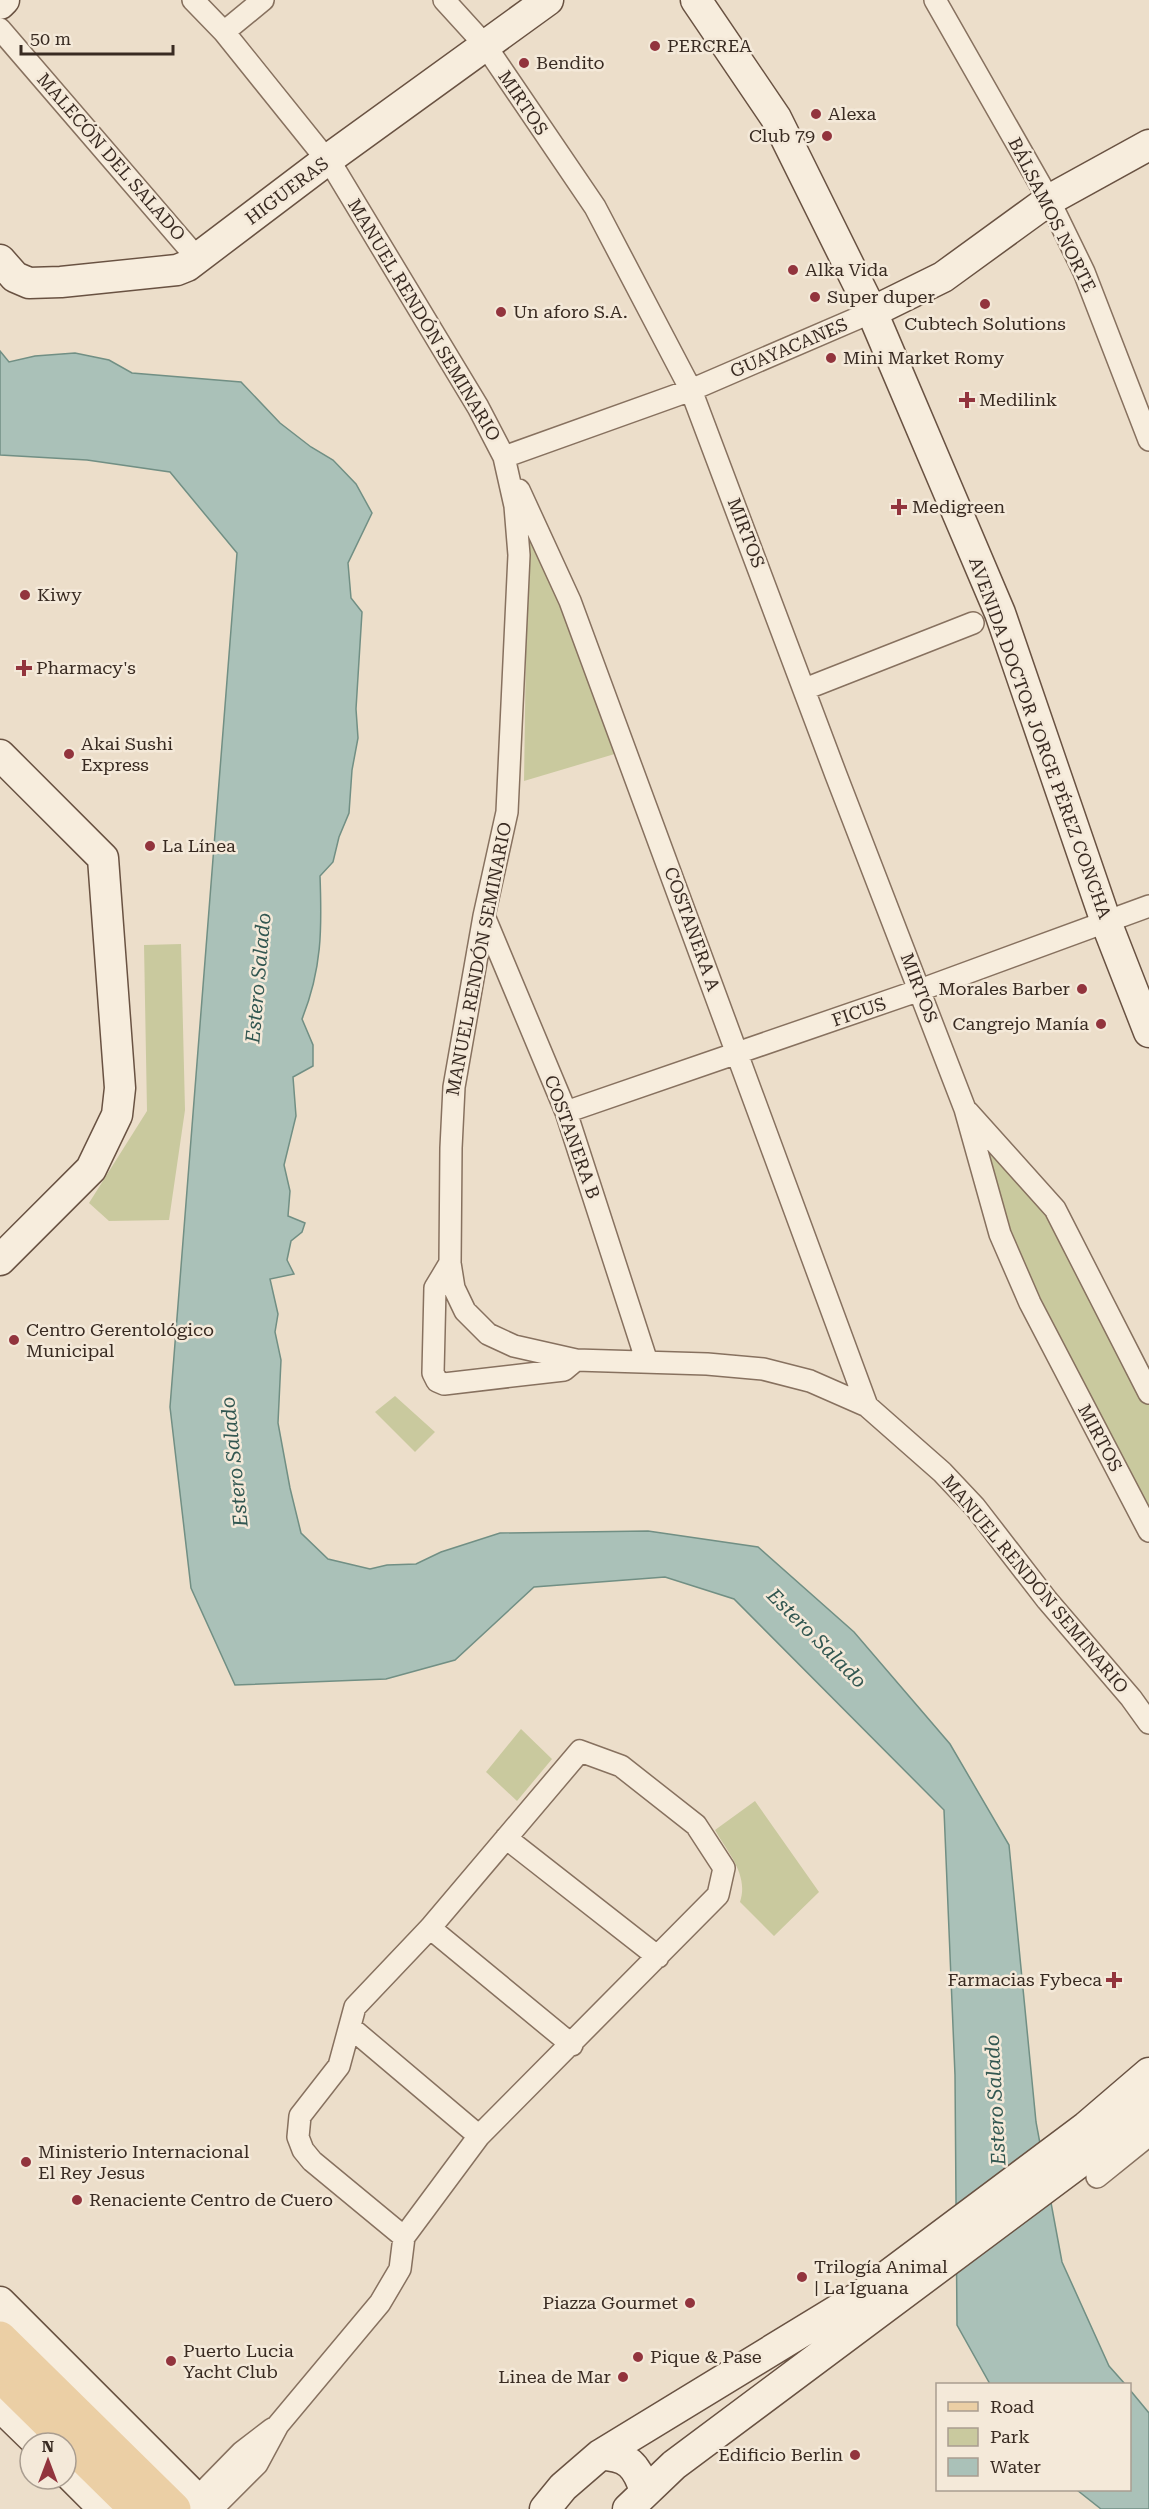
<svg xmlns="http://www.w3.org/2000/svg" width="1149" height="2509" font-family="'Roboto Serif',serif">
<style>
.green{fill:#c9c99e}
.water{fill:#aac1b8;stroke:#718f84;stroke-width:1.5}
.lines{fill:none;stroke-linecap:round;stroke-linejoin:round}
.street-casing{stroke:#87715f;stroke-width:24}
.secondary-casing{stroke:#695242;stroke-width:33}
.primary-casing{stroke:#564033;stroke-width:36}
.street{stroke:#f7eddd;stroke-width:21}
.secondary{stroke:#f7eddd;stroke-width:30}
.primary{stroke:#ebcfa5;stroke-width:33}
.poi-dot{fill:#92343d;stroke:#f4e9d9;stroke-width:2}
.labels{text-anchor:middle;stroke-width:5;stroke-linejoin:round;paint-order:stroke}
.poi-label{font-size:18px;fill:#392b22;stroke:#f4e9d9;text-anchor:start}
.street-label{font-size:18px;fill:#392b22;stroke:#f4e9d9}
.water-label{font-size:20px;font-style:italic;fill:#325751;stroke:#f4e9d9}
</style>
<rect width="100%" height="100%" fill="#ecdeca"/>
<path class="green" d="M528 511 618 753 524 781Z
M181 944 185 1110 169 1220 109 1221 89 1203 147 1111 144 945Z
M965 1109 1054 1209 1149 1383V1508L1011 1241Z
M395 1396 435 1432 415 1452 375 1412Z
M521 1729 552 1759 517 1801 486 1772Z
M755 1801 819 1892 774 1936 740 1902C749 1875 728 1853 715 1830Z"/>
<path class="water" d="M0 351 9 362 35 356 75 353 109 360 132 373 241 382 280 423 311 447 333 460 356 484 372 513 348 563 351 598 362 612 356 709 358 738 352 770 349 813 339 837 333 862 320 876C322 929 322 969 302 1019L313 1045V1066L293 1077 296 1116 284 1165 290 1191 288 1216 305 1223 302 1232 291 1241 287 1260 294 1274 270 1279 278 1314 275 1332 281 1360 278 1423 290 1488 301 1533 328 1559 370 1569 387 1565 416 1564 441 1552 500 1533 648 1531 758 1547 854 1632 950 1744 1009 1845 1036 2122 1062 2262 1109 2366 1125 2384H990L957 2325 955 2075 944 1810 734 1599 665 1577 534 1587 455 1660 386 1679 235 1685 191 1588 170 1407 237 553 170 472 87 460 0 455Z
M1130 2390 1149 2413V2509H1101L1077 2490H1130Z"/>
<g class="lines">
<defs>
<path id="street" d="M193 0 224 32 335 170 478 407 504 457 515 506 519 555 507 812 484 916 454 1087 451 1148 450 1263 454 1288 465 1311 488 1334 514 1346 576 1360 707 1364 763 1369 810 1381 867 1406 942 1472 975 1507 1047 1600 1131 1698 1149 1723
M444 0 485 45 595 207 691 390 836 775 965 1109 1000 1234 1030 1303 1149 1531
M935 0 1049 200 1084 272 1149 440
M0 29 198 259
M224 32 263 0
M504 457 691 390 872 312
M519 490 570 601 867 1406
M805 689 973 623
M484 916 566 1112 647 1362
M566 1112 920 990 1149 906
M968 1112 1055 1209 1149 1393
M450 1263 435 1288 433 1373 437 1381 444 1384 564 1370 576 1360
M506 1838 658 1957
M430 1928 572 2045
M350 2027 479 2136
M1097 2177 1149 2135
M196 2499 242 2452 272 2429
M212 2509 257 2464 278 2425 380 2303 400 2269 404 2237 479 2136 718 1895 724 1868 696 1825 621 1766 580 1751 430 1928 355 2007 339 2066 300 2116 298 2137 303 2150 312 2161 404 2237"/>
<path id="secondary" d="M696 0 776 118 872 312 1000 613 1106 922 1149 1032
M0 4 4 0
M0 260 15 277 29 283 61 282 177 270 187 266 327 160 548 0
M872 312 943 277 1049 200 1149 145
M0 755 103 858 120 1088 117 1115 91 1169 0 1260
M0 2302 207 2509
M0 2406 38 2443
M600 2455C628 2455 637 2466 645 2491
M66 2471 104 2509
M545 2509 563 2487 600 2455 859 2297 1086 2127 1149 2073
M628 2509 674 2465 1100 2147 1149 2107"/>
<path id="primary" d="M0 2338 174 2509
M0 2375 136 2509"/>
</defs>
<use href="#street" class="street-casing"/>
<use href="#secondary" class="secondary-casing"/>
<use href="#primary" class="primary-casing"/>
<use href="#street" class="street"/>
<use href="#secondary" class="secondary"/>
<use href="#primary" class="primary"/>
</g>
<g class="poi-dot">
<circle cx="655" cy="46" r="6"/>
<circle cx="524" cy="63" r="6"/>
<circle cx="816" cy="114" r="6"/>
<circle cx="827" cy="136" r="6"/>
<circle cx="793" cy="270" r="6"/>
<circle cx="815" cy="297" r="6"/>
<circle cx="985" cy="304" r="6"/>
<circle cx="501" cy="312" r="6"/>
<circle cx="831" cy="358" r="6"/>
<path d="M964 391h6v6h6v6h-6v6h-6v-6h-6v-6h6z"/>
<path d="M896 498h6v6h6v6h-6v6h-6v-6h-6v-6h6z"/>
<circle cx="25" cy="595" r="6"/>
<path d="M21 659h6v6h6v6h-6v6h-6v-6h-6v-6h6z"/>
<circle cx="69" cy="754" r="6"/>
<circle cx="150" cy="846" r="6"/>
<circle cx="1082" cy="989" r="6"/>
<circle cx="1101" cy="1024" r="6"/>
<circle cx="14" cy="1340" r="6"/>
<path d="M1111 1971h6v6h6v6h-6v6h-6v-6h-6v-6h6z"/>
<circle cx="26" cy="2162" r="6"/>
<circle cx="77" cy="2200" r="6"/>
<circle cx="802" cy="2277" r="6"/>
<circle cx="690" cy="2303" r="6"/>
<circle cx="638" cy="2357" r="6"/>
<circle cx="171" cy="2361" r="6"/>
<circle cx="623" cy="2377" r="6"/>
<circle cx="855" cy="2455" r="6"/>
</g>
<g class="labels">
<g class="poi-label">
<text x="667" y="52">PERCREA</text>
<text x="536" y="69">Bendito</text>
<text x="828" y="120">Alexa</text>
<text x="815" y="142" text-anchor="end">Club 79</text>
<text x="805" y="276">Alka Vida</text>
<text x="827" y="303">Super duper</text>
<text x="513" y="318">Un aforo S.A.</text>
<text x="985" y="330" text-anchor="middle">Cubtech Solutions</text>
<text x="843" y="364">Mini Market Romy</text>
<text x="979" y="406">Medilink</text>
<text x="912" y="513">Medigreen</text>
<text x="37" y="601">Kiwy</text>
<text x="36" y="674">Pharmacy's</text>
<text x="81" y="750">Akai Sushi<tspan x="81" dy="21">Express</tspan></text>
<text x="162" y="852">La Línea</text>
<text x="1070" y="995" text-anchor="end">Morales Barber</text>
<text x="1089" y="1030" text-anchor="end">Cangrejo Manía</text>
<text x="26" y="1336">Centro Gerentológico<tspan x="26" dy="21">Municipal</tspan></text>
<text x="1102" y="1986" text-anchor="end">Farmacias Fybeca</text>
<text x="38" y="2158">Ministerio Internacional<tspan x="38" dy="21">El Rey Jesus</tspan></text>
<text x="89" y="2206">Renaciente Centro de Cuero</text>
<text x="814" y="2273">Trilogía Animal<tspan x="814" dy="21">| La Iguana</tspan></text>
<text x="678" y="2309" text-anchor="end">Piazza Gourmet</text>
<text x="183" y="2357">Puerto Lucia<tspan x="183" dy="21">Yacht Club</tspan></text>
<text x="650" y="2363">Pique &amp; Pase</text>
<text x="611" y="2383" text-anchor="end">Linea de Mar</text>
<text x="843" y="2461" text-anchor="end">Edificio Berlin</text>
</g>
<g class="street-label">
<text transform="translate(523 103) rotate(56)" y="6">MIRTOS</text>
<text transform="translate(111 157) rotate(49)" y="6">MALECÓN DEL SALADO</text>
<text transform="translate(287 191) rotate(-37)" y="6">HIGUERAS</text>
<text transform="translate(1052 215) rotate(63)" y="6">BÁLSAMOS NORTE</text>
<text transform="translate(424 320) rotate(59)" y="6">MANUEL RENDÓN SEMINARIO</text>
<text transform="translate(789 348) rotate(-23)" y="6">GUAYACANES</text>
<text transform="translate(746 533) rotate(69)" y="6">MIRTOS</text>
<text transform="translate(1040 738) rotate(70)" y="6">AVENIDA DOCTOR JORGE PÉREZ CONCHA</text>
<text transform="translate(692 929) rotate(70)" y="6">COSTANERA A</text>
<text transform="translate(479 959) rotate(-79)" y="6">MANUEL RENDÓN SEMINARIO</text>
<text transform="translate(919 988) rotate(69)" y="6">MIRTOS</text>
<text transform="translate(859 1012) rotate(-19)" y="6">FICUS</text>
<text transform="translate(572 1137) rotate(70)" y="6">COSTANERA B</text>
<text transform="translate(1100 1438) rotate(62)" y="6">MIRTOS</text>
<text transform="translate(1035 1584) rotate(50)" y="6">MANUEL RENDÓN SEMINARIO</text>
</g>
<g class="water-label">
<text transform="translate(258 978) rotate(-85)" y="7">Estero Salado</text>
<text transform="translate(234 1462) rotate(-96)" y="7">Estero Salado</text>
<text transform="translate(817 1638) rotate(45)" y="7">Estero Salado</text>
<text transform="translate(995 2100) rotate(-93)" y="7">Estero Salado</text>
</g>
</g>
<rect x="936" y="2383" width="195" height="108" fill="#f4e9d9" stroke="#a99d90" stroke-width="1.5"/>
<rect x="948" y="2402" width="30" height="9" fill="#ebcfa5" stroke="#a99d90" stroke-width="1.5"/>
<text x="990" y="2413" font-size="18" fill="#392b22">Road</text>
<rect x="948" y="2428" width="30" height="18" fill="#c9c99e" stroke="#a99d90" stroke-width="1.5"/>
<text x="990" y="2443" font-size="18" fill="#392b22">Park</text>
<rect x="948" y="2458" width="30" height="18" fill="#aac1b8" stroke="#a99d90" stroke-width="1.5"/>
<text x="990" y="2473" font-size="18" fill="#392b22">Water</text>
<g transform="translate(48 2461)"><circle r="28" fill="#f4e9d9" stroke="#a99d90" stroke-width="1.5"/>
<path d="M0-4.5L10 22L0 15L-10 22Z" fill="#92343d"/>
<text y="-9" font-size="16" font-weight="bold" text-anchor="middle" fill="#392b22">N</text>
</g>
<path d="M21 45v9h152v-9" fill="none" stroke="#392b22" stroke-width="3"/>
<text x="30" y="45" font-size="18" fill="#392b22" stroke="#f4e9d9" stroke-width="4.5" paint-order="stroke">50 m</text>
</svg>
